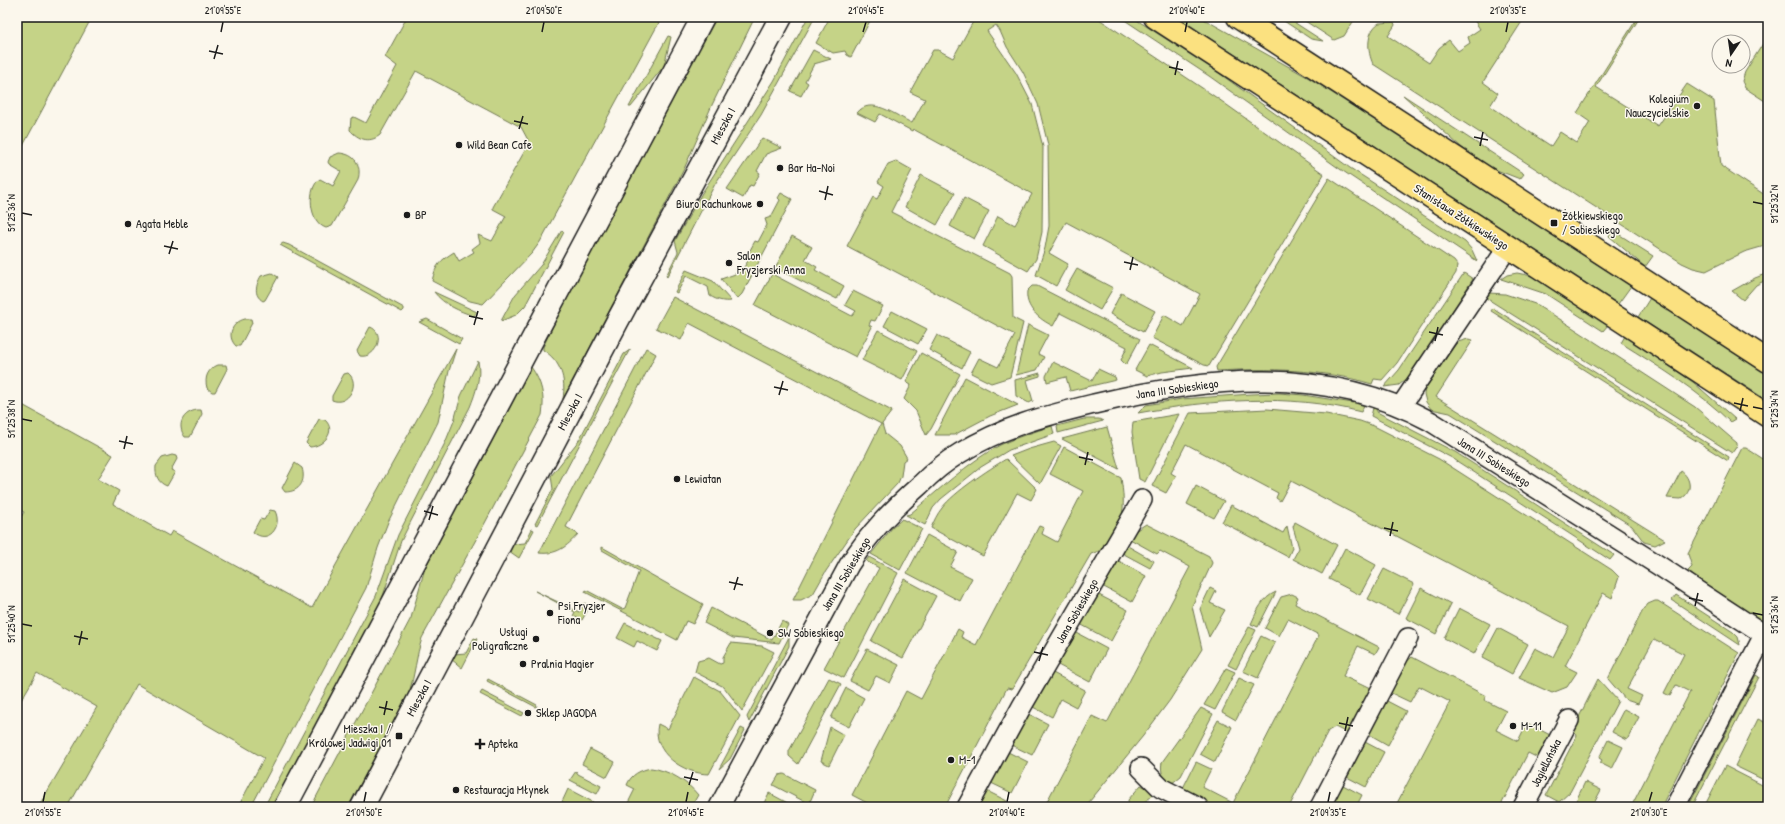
<svg xmlns="http://www.w3.org/2000/svg" width="1785" height="824" font-family="'Patrick Hand',sans-serif">
<style>
.green{fill:#c5d387;stroke:#707852}
.lines{fill:none;stroke-linecap:round;stroke-linejoin:round}
.street-casing{stroke:#1c1c1c;stroke-width:22}
.secondary-casing{stroke:#1c1c1c;stroke-width:25}
.primary-casing{stroke:#1c1c1c;stroke-width:25}
.street{stroke:#fbf7ec;stroke-width:19}
.secondary{stroke:#fbf7ec;stroke-width:22}
.primary{stroke:#fbe180;stroke-width:22}
.ticks{fill:none;stroke:#1c1c1c;stroke-width:1.5}
.poi-dot{fill:#1c1c1c;stroke:#fbf7ec;stroke-width:1.5}
.labels{text-anchor:middle;stroke-width:3;stroke-linejoin:round;paint-order:stroke}
.poi-label{font-size:12px;fill:#1c1c1c;stroke:#fbf7ec;text-anchor:start}
.street-label{font-size:12px;fill:#1c1c1c;stroke:#fbf7ec}
.neatline{fill:none;stroke:#1c1c1c;stroke-width:1.5}
.ticks-label{font-size:10px;text-anchor:middle;fill:#1c1c1c}
</style>
<rect width="100%" height="100%" fill="#fbf7ec"/>
<filter id="ink" filterUnits="userSpaceOnUse"><feTurbulence type="fractalNoise" baseFrequency=".025" numOctaves="2"/><feDisplacementMap in="SourceGraphic" scale="8" xChannelSelector="R" yChannelSelector="G"/><feConvolveMatrix kernelMatrix="1 2 1 2 8 2 1 2 1" color-interpolation-filters="sRGB"/></filter>
<g filter="url(#ink)">
<path class="green" d="M17 17H92L17 157Z
M407 17H662L540 242 532 253 483 304 470 301 432 281C436 264 440 261 454 252L459 261 474 252 472 249 480 243 478 235 492 241 506 216 493 209V207L527 147 528 140 521 127 416 71 380 135C369 144 358 139 350 130L351 118 354 117 366 123 397 66 385 57Z
M717 17H755L712 105 684 169 563 399C566 379 561 361 543 350V347L561 309Z
M808 17H815L761 115 715 184 667 277 666 276 678 252 675 241 702 193 774 81Z
M830 17H872L851 57 847 55 845 51 833 53 816 43Z
M969 17H1096L1217 98 1324 174 1209 366 1204 365 1152 338 1164 315 1183 326 1200 294 1066 222 1049 253 1068 264 1056 286 1036 275 1045 248 1049 226 1048 145 1038 104 1023 72 1007 47 1000 31 996 25 987 31 1016 73 1032 104 1043 147 1042 232 1036 259 1028 271 983 246 998 216 1015 225 1032 194 913 129 912 131 880 114 875 122 857 113C871 95 896 116 912 123L925 99 910 92 933 50H938L953 58 974 20Z
M1120 17H1132L1219 73 1350 168 1465 242 1472 250 1477 261 1337 167 1209 76Z
M1177 17H1200L1309 78 1631 286 1618 304Z
M1278 17H1286L1323 41 1311 39Z
M1299 17H1356L1344 36 1334 40Z
M1477 17H1525L1483 82 1498 93 1490 106 1551 146 1560 132 1577 143 1590 122 1577 113 1638 17H1640L1596 87 1658 126 1687 84 1714 101 1721 166 1768 197V245L1744 252 1706 271 1693 268 1682 263 1373 64C1367 51 1366 32 1379 23L1394 22 1395 25 1388 36 1429 63 1439 48 1449 40 1458 51 1470 43 1468 37 1480 29 1474 20Z
M668 36 671 37 664 66 631 107H629Z
M1768 40V96L1765 101 1745 88 1742 81 1745 72 1764 42Z
M813 50 831 59 814 64 805 81 808 83 801 96 790 91Z
M1403 95 1524 174 1520 179 1489 167 1461 147Z
M762 138 782 148 766 154 757 171 760 173 753 186 750 185 743 198 727 189Z
M339 153C355 154 362 165 358 180L332 226 326 228C308 222 307 187 320 179L333 186 341 171 329 164 328 162 330 157Z
M896 161 912 170 891 212 1010 273 1012 276 1013 318 1023 323 1010 377 991 383 971 373 979 358 998 367 1015 335 847 246 873 197 877 199 884 186 878 182 888 164Z
M921 175 955 193 937 225 905 207Z
M1329 178 1454 261 1457 265 1456 273 1397 363 1382 380 1374 379 1372 384C1321 369 1269 368 1217 371L1216 367Z
M781 193 792 199 742 294 737 299 721 279 741 272 751 256 748 254 755 241 758 242 767 225 765 219 771 217 780 200 778 198Z
M964 198 989 211 974 239 950 226Z
M562 230 564 232 525 306 516 315 501 321 515 295 541 265Z
M1612 230 1653 256 1645 267 1609 236Z
M792 236 812 247 805 260 817 267 815 270 844 286 837 299 775 268Z
M283 243 289 245 404 308V310L402 312 280 245Z
M1077 269 1113 288 1100 310 1065 290Z
M686 270 713 281 731 301C723 302 717 300 710 296L708 287 686 276 677 293 675 292Z
M272 273 278 277 265 300 263 301C253 295 256 285 261 276Z
M1464 273 1473 279 1410 376 1399 385 1384 387 1399 370Z
M1517 273 1532 276 1608 325 1603 331 1546 294 1501 279 1507 275Z
M1768 273V279L1756 285 1743 300 1732 291 1755 278Z
M772 274 852 316 856 311 845 305 853 291 883 306 875 321 871 320 869 325 872 327 856 357 755 305Z
M1032 286H1037L1140 339 1126 365 1121 360 1127 347 1060 313 1053 326C1039 319 1025 308 1027 291Z
M434 292 477 312 474 316C459 311 444 305 434 292Z
M1121 293 1155 311 1143 332 1110 314Z
M1489 293 1505 294 1538 305 1695 407 1737 443V446L1732 453 1486 298Z
M673 297 892 411 882 424 885 434 900 446 907 458 903 461 901 476 898 483 855 529 826 571 813 594 801 600H793L881 424 689 323 681 340 656 328Z
M1650 298 1768 375V401L1638 317Z
M1493 308 1729 457 1728 461 1491 311Z
M892 311 927 329 918 344 884 326Z
M245 319H251L252 323 240 346H236C226 336 232 322 245 319Z
M427 319 462 339 459 344 419 322Z
M1028 325 1048 335 1038 354 1044 357 1037 370 1016 375Z
M370 327C386 332 377 359 360 356L357 351Z
M878 330 917 351 902 380 862 360Z
M937 335 970 352 962 368 929 350Z
M1625 336 1693 382 1735 419 1730 422C1698 390 1659 367 1621 343Z
M1468 339 1473 340 1436 397 1665 540 1655 545 1644 542 1632 526 1450 413 1431 409 1426 402 1424 394 1425 389 1455 345 1458 342Z
M1149 345 1193 368 1162 372 1147 376 1135 370Z
M646 348 656 354 566 527 578 534C567 547 556 555 539 553Z
M456 349 449 371 438 422 388 522 378 548 366 588 251 807H238L264 758 137 684 68 807H38L97 707 37 673 17 707V524L24 512 17 508V402L113 455 98 479 119 491 113 504 169 536 172 531 312 608Z
M630 350V349L537 525 535 524 553 489 551 476 579 440 624 354Z
M921 353 960 374 931 429 926 435 916 411 904 399 911 385 906 382Z
M478 361C481 377 476 392 470 407L408 527 401 541 382 599 272 807H264L376 596 398 535 445 443 454 421 461 396Z
M1053 362 1092 381 1098 369 1115 377 1116 380 1070 391 1066 377 1047 382 1046 376Z
M218 365H226L227 369 215 392H212L207 388C204 377 208 369 218 365Z
M531 367C542 382 545 397 542 415L485 523 422 638C416 656 415 675 409 693L348 807H311L411 618 425 568Z
M348 373C361 383 348 407 332 400V396L344 374Z
M1040 373V376L1027 380 1033 401 1029 403 1016 396 1015 380Z
M965 377 1018 405 990 416 954 435H935Z
M1279 393 1303 395 1353 403 1354 401 1364 405 1361 412C1288 393 1211 400 1138 413L1146 405 1182 399 1251 394Z
M1373 408 1377 409V412L1455 452 1614 555 1610 560 1452 458 1371 416Z
M1267 409 1326 414 1360 421 1374 426 1439 459 1612 570 1619 577 1612 598 1603 593 1565 666 1577 672 1567 687 1552 693 1519 678 1535 648 1553 657 1569 626 1291 481 1280 501 1276 498 1278 493 1186 444 1171 473 1176 476 1166 493 1152 486 1190 413Z
M197 410H201L202 414 190 437H185C176 425 183 412 197 410Z
M1179 414 1145 482 1139 479 1132 432 1133 422Z
M319 419 325 420C337 431 324 446 310 447L306 443Z
M1084 419H1099L1103 421 1058 433 1057 426Z
M1052 426 1054 434 1009 450 981 467 941 499 933 508 925 525 906 515 910 514C939 490 967 463 1000 445 1016 437 1034 432 1052 426Z
M1107 427 1119 469 1062 439Z
M1054 442 1061 446 1040 484 1011 456 1029 449Z
M1064 447 1121 478C1123 492 1125 505 1121 519L1104 549 1091 554 1012 689 1007 688 945 807H875L852 795 906 691 921 699 958 629 963 632 961 637 976 645 1039 526 1044 528 1042 534 1057 542 1083 491 1050 474Z
M1742 448H1746L1768 462V625L1697 579 1688 571 1692 567 1688 554Z
M172 455 176 456 177 459 171 470 175 472 167 486C158 483 155 475 156 466L162 458Z
M1006 459 1037 489 1031 500 1017 493 983 556 931 528C934 521 937 514 942 508 953 493 989 469 1006 459Z
M295 463 302 468C306 481 300 492 285 492L282 488Z
M1681 471C1691 478 1693 492 1681 499L1667 498Z
M1196 486 1224 501 1214 518 1187 504Z
M1231 505 1283 533 1287 526 1292 548 1288 557 1222 522Z
M270 510 275 511C283 527 268 545 253 532L260 519 264 520Z
M902 519 922 529 900 570 871 554 892 528Z
M1295 522 1337 545 1322 574 1293 559 1299 548 1293 527Z
M1146 524 1209 556 1212 563 1192 606 1202 649 1170 700 1143 736 1085 807H1044L1092 716 1107 723 1190 567 1160 551 1157 554 1130 539 1135 531Z
M532 529 534 530 519 558 509 551 513 544 525 543Z
M927 535 958 552 950 567 972 578 960 601 907 573Z
M1126 545 1154 561 1150 568 1122 553Z
M602 547 703 604 693 624 686 621 677 640 585 592 586 590 622 609 625 608 639 571 602 550Z
M1345 548 1376 565 1360 595 1329 579Z
M869 557 898 573 844 678 824 668 879 568 866 561Z
M1117 560 1146 576 1132 602 1102 586Z
M1384 569 1414 584 1398 614 1368 599Z
M904 579 936 596 903 658 871 641Z
M1210 588 1216 591 1210 603 1225 610 1209 637 1200 609Z
M1421 588 1451 604 1436 634 1406 618Z
M535 591 579 612 584 603 590 606 582 620 573 616 575 612Z
M1276 592 1258 627 1251 624C1257 611 1262 598 1276 592Z
M1097 594 1128 610 1111 641 1080 624Z
M1292 594 1298 597 1295 604 1379 647 1375 654 1358 646 1343 676 1364 686 1365 685 1371 688 1347 733 1335 727 1328 731 1289 807H1214L1182 790 1196 762 1211 769 1202 787 1233 803 1319 635 1288 619 1279 636 1265 628 1281 597Z
M1676 595 1733 632 1738 637 1740 645 1672 600Z
M1655 601H1658L1739 653 1661 807H1631L1690 692 1676 685 1670 696 1664 693 1684 654 1654 639 1627 689 1642 696 1638 704 1626 700 1608 679 1642 612 1648 604Z
M711 608 772 640 782 621 788 625 779 643 733 638 704 623Z
M1459 608 1490 624 1474 654 1444 638Z
M625 623 662 641 657 651 637 641 634 647 617 638Z
M1249 627 1256 630 1236 669 1228 665Z
M1498 628 1528 644 1512 674 1482 658Z
M1075 632 1107 649 1090 682 1056 664Z
M1261 636 1275 643 1258 678 1243 671Z
M789 637V646L749 722 747 717Z
M474 638 477 639 462 668 451 659 454 654 466 653Z
M731 643 762 646 774 652 742 711 724 687 695 672 698 661 709 658 720 664 723 663V657Z
M867 649 899 665 890 683 876 676 868 690 850 681Z
M1412 657 1486 696 1484 700 1506 711 1496 730 1518 741 1527 723 1552 736 1540 759 1528 753 1500 807H1395L1450 702 1419 686 1410 702 1389 692 1404 664Z
M1226 668 1235 672 1215 710 1204 705Z
M1051 672 1085 690 1076 707 1061 699 1052 717 1031 706Z
M1756 675 1759 677 1692 807H1688Z
M694 677 720 691 740 716 709 774C684 774 651 753 658 724L668 729Z
M829 678 841 684 798 764 789 756V751Z
M1239 678 1254 685 1236 720 1222 712Z
M488 679 537 705 536 707 487 681Z
M1598 679 1618 701 1570 792 1559 802 1546 795 1577 735 1572 731Z
M846 688 864 698 849 727 831 718Z
M482 691 524 713 522 716 480 694Z
M1385 700 1406 711 1388 745 1367 733Z
M1201 708 1213 714 1181 776 1171 784C1163 777 1160 773 1162 762Z
M1624 709 1639 717 1627 740 1612 732Z
M1027 713 1048 724 1032 755 1009 744Z
M1758 719 1768 724V782L1735 766Z
M1218 720 1232 727 1215 762 1200 754Z
M830 727 844 735 829 765 821 761Z
M741 728 745 730 730 759 719 769Z
M1608 740 1623 747 1612 769 1600 763 1602 760 1599 758Z
M1363 741 1384 752 1366 787 1345 776Z
M590 749 615 762 607 777 582 764Z
M1006 751 1028 762 1012 793 989 782Z
M1725 766 1768 788V807H1704Z
M651 768C668 770 687 781 698 795L691 807H626L635 789 627 785C631 774 641 770 651 768Z
M576 771 578 774 601 786 597 794 570 780Z
M784 774 815 790 809 804 773 785 779 775Z
M1585 782 1601 790 1592 807H1573Z
M1341 784 1362 795 1356 807H1329Z
M1141 785 1156 793 1138 807H1129L1128 800Z
M568 789 593 802 590 807H571L562 802Z
M985 790 1007 801 1004 807H976Z
M769 793 795 807H762Z"/>
<g class="lines">
<defs>
<path id="street" d="M1401 406 1508 247
M1141 768 1161 788 1198 807
M719 807 849 565C870 532 891 511 920 485 932 473 945 462 960 453 1004 426 1045 416 1094 404 1206 377 1325 364 1430 421L1658 565 1768 637
M967 807 1022 706 1142 500
M1320 807 1408 638
M1523 807 1569 720
M1675 807 1764 635"/>
<path id="secondary" d="M285 807 703 17
M362 807 617 322 781 17"/>
<path id="primary" d="M1155 17 1768 416
M1238 17 1768 361"/>
</defs>
<use href="#street" class="street-casing"/>
<use href="#secondary" class="secondary-casing"/>
<use href="#primary" class="primary-casing"/>
<use href="#street" class="street"/>
<use href="#secondary" class="secondary"/>
<use href="#primary" class="primary"/>
</g>
</g>
<path class="ticks" d="M221 32 223 22M542 32 544 22M863 32 866 22M1185 32 1187 22M1506 32 1508 22M209 51 223 54M214 59 218 45M1169 67 1183 70M1175 75 1178 61M514 121 528 124M519 129 523 116M1474 137 1488 140M1480 146 1483 132M819 191 833 195M825 200 828 186M1753 202 1763 204M22 213 32 215M164 246 178 249M169 254 173 241M1124 262 1138 265M1130 270 1133 257M469 316 483 319M474 325 478 311M1429 332 1443 335M1435 341 1438 327M774 387 788 390M779 395 783 381M1734 403 1748 406M1753 407 1763 409M1740 411 1743 398M22 419 32 421M119 441 133 444M124 449 127 436M1079 457 1093 460M1085 465 1088 452M424 511 438 515M429 520 433 506M1384 528 1398 531M1390 536 1393 522M729 582 743 585M734 590 738 577M1689 598 1703 601M1695 606 1698 593M1753 613 1763 615M22 624 32 626M74 636 88 639M79 645 82 631M1034 652 1048 655M1039 661 1043 647M379 707 393 710M384 715 387 701M1339 723 1353 726M1345 731 1348 717M684 777 698 780M689 785 693 772M43 802 45 792M364 802 366 792M686 802 688 792M1007 802 1009 792M1328 802 1330 792M1649 802 1652 792"/>
<g class="poi-dot">
<circle cx="1697" cy="106" r="4"/>
<circle cx="459" cy="145" r="4"/>
<circle cx="780" cy="168" r="4"/>
<circle cx="760" cy="204" r="4"/>
<circle cx="407" cy="215" r="4"/>
<rect x="1550" y="219" width="8" height="8" rx="2"/>
<circle cx="128" cy="224" r="4"/>
<circle cx="729" cy="263" r="4"/>
<circle cx="677" cy="479" r="4"/>
<circle cx="550" cy="613" r="4"/>
<circle cx="770" cy="633" r="4"/>
<circle cx="536" cy="639" r="4"/>
<circle cx="523" cy="664" r="4"/>
<circle cx="528" cy="713" r="4"/>
<circle cx="1513" cy="726" r="4"/>
<rect x="395" y="732" width="8" height="8" rx="2"/>
<path d="M478 738h4v4h4v4h-4v4h-4v-4h-4v-4h4z"/>
<circle cx="951" cy="760" r="4"/>
<circle cx="456" cy="790" r="4"/>
</g>
<g class="labels">
<g class="poi-label">
<text x="1689" y="103" text-anchor="end">Kolegium<tspan x="1689" dy="14">Nauczycielskie</tspan></text>
<text x="467" y="149">Wild Bean Cafe</text>
<text x="788" y="172">Bar Ha-Noi</text>
<text x="752" y="208" text-anchor="end">Biuro Rachunkowe</text>
<text x="415" y="219">BP</text>
<text x="1562" y="220">Żółkiewskiego<tspan x="1562" dy="14">/ Sobieskiego</tspan></text>
<text x="136" y="228">Agata Meble</text>
<text x="737" y="260">Salon<tspan x="737" dy="14">Fryzjerski Anna</tspan></text>
<text x="685" y="483">Lewiatan</text>
<text x="558" y="610">Psi Fryzjer<tspan x="558" dy="14">Fiona</tspan></text>
<text x="528" y="636" text-anchor="end">Usługi<tspan x="528" dy="14">Poligraficzne</tspan></text>
<text x="778" y="637">SW Sobieskiego</text>
<text x="531" y="668">Pralnia Magier</text>
<text x="536" y="717">Sklep JAGODA</text>
<text x="1521" y="730">M-11</text>
<text x="391" y="733" text-anchor="end">Mieszka I /<tspan x="391" dy="14">Królowej Jadwigi 01</tspan></text>
<text x="488" y="748">Apteka</text>
<text x="959" y="764">M-1</text>
<text x="464" y="794">Restauracja Młynek</text>
</g>
<g class="street-label">
<text transform="translate(723 126) rotate(-62)" y="4">Mieszka I</text>
<text transform="translate(1461 217) rotate(33)" y="4">Stanisława Żółkiewskiego</text>
<text transform="translate(1177 389) rotate(-8)" y="4">Jana III Sobieskiego</text>
<text transform="translate(570 412) rotate(-62)" y="4">Mieszka I</text>
<text transform="translate(1494 462) rotate(32)" y="4">Jana III Sobieskiego</text>
<text transform="translate(846 574) rotate(-59)" y="4">Jana III Sobieskiego</text>
<text transform="translate(1077 611) rotate(-60)" y="4">Jana Sobieskiego</text>
<text transform="translate(419 698) rotate(-62)" y="4">Mieszka I</text>
<text transform="translate(1546 763) rotate(-63)" y="4">Jagiellońska</text>
</g>
</g>
<rect width="1785" height="824" fill="none" stroke="#fbf7ec" stroke-width="44"/>
<g transform="translate(1731 54) rotate(193)"><circle r="19" fill="#fbf7ec" stroke="#a29f99"/>
<path d="M0-3L7 15L0 10L-7 15Z" fill="#1c1c1c"/>
<text y="-6" font-size="11" font-weight="bold" text-anchor="middle" fill="#1c1c1c">N</text>
</g>
<rect x="22" y="22" width="1741" height="780" class="neatline"/>
<g class="ticks-label">
<text x="223" y="14">21°09'55"E</text>
<text x="544" y="14">21°09'50"E</text>
<text x="866" y="14">21°09'45"E</text>
<text x="1187" y="14">21°09'40"E</text>
<text x="1508" y="14">21°09'35"E</text>
<text transform="translate(1774 204) rotate(-90)" y="4">51°25'32"N</text>
<text transform="translate(11 213) rotate(-90)" y="4">51°25'36"N</text>
<text transform="translate(1774 409) rotate(-90)" y="4">51°25'34"N</text>
<text transform="translate(11 419) rotate(-90)" y="4">51°25'38"N</text>
<text transform="translate(1774 615) rotate(-90)" y="4">51°25'36"N</text>
<text transform="translate(11 624) rotate(-90)" y="4">51°25'40"N</text>
<text x="43" y="816">21°09'55"E</text>
<text x="364" y="816">21°09'50"E</text>
<text x="686" y="816">21°09'45"E</text>
<text x="1007" y="816">21°09'40"E</text>
<text x="1328" y="816">21°09'35"E</text>
<text x="1649" y="816">21°09'30"E</text>
</g>
</svg>
